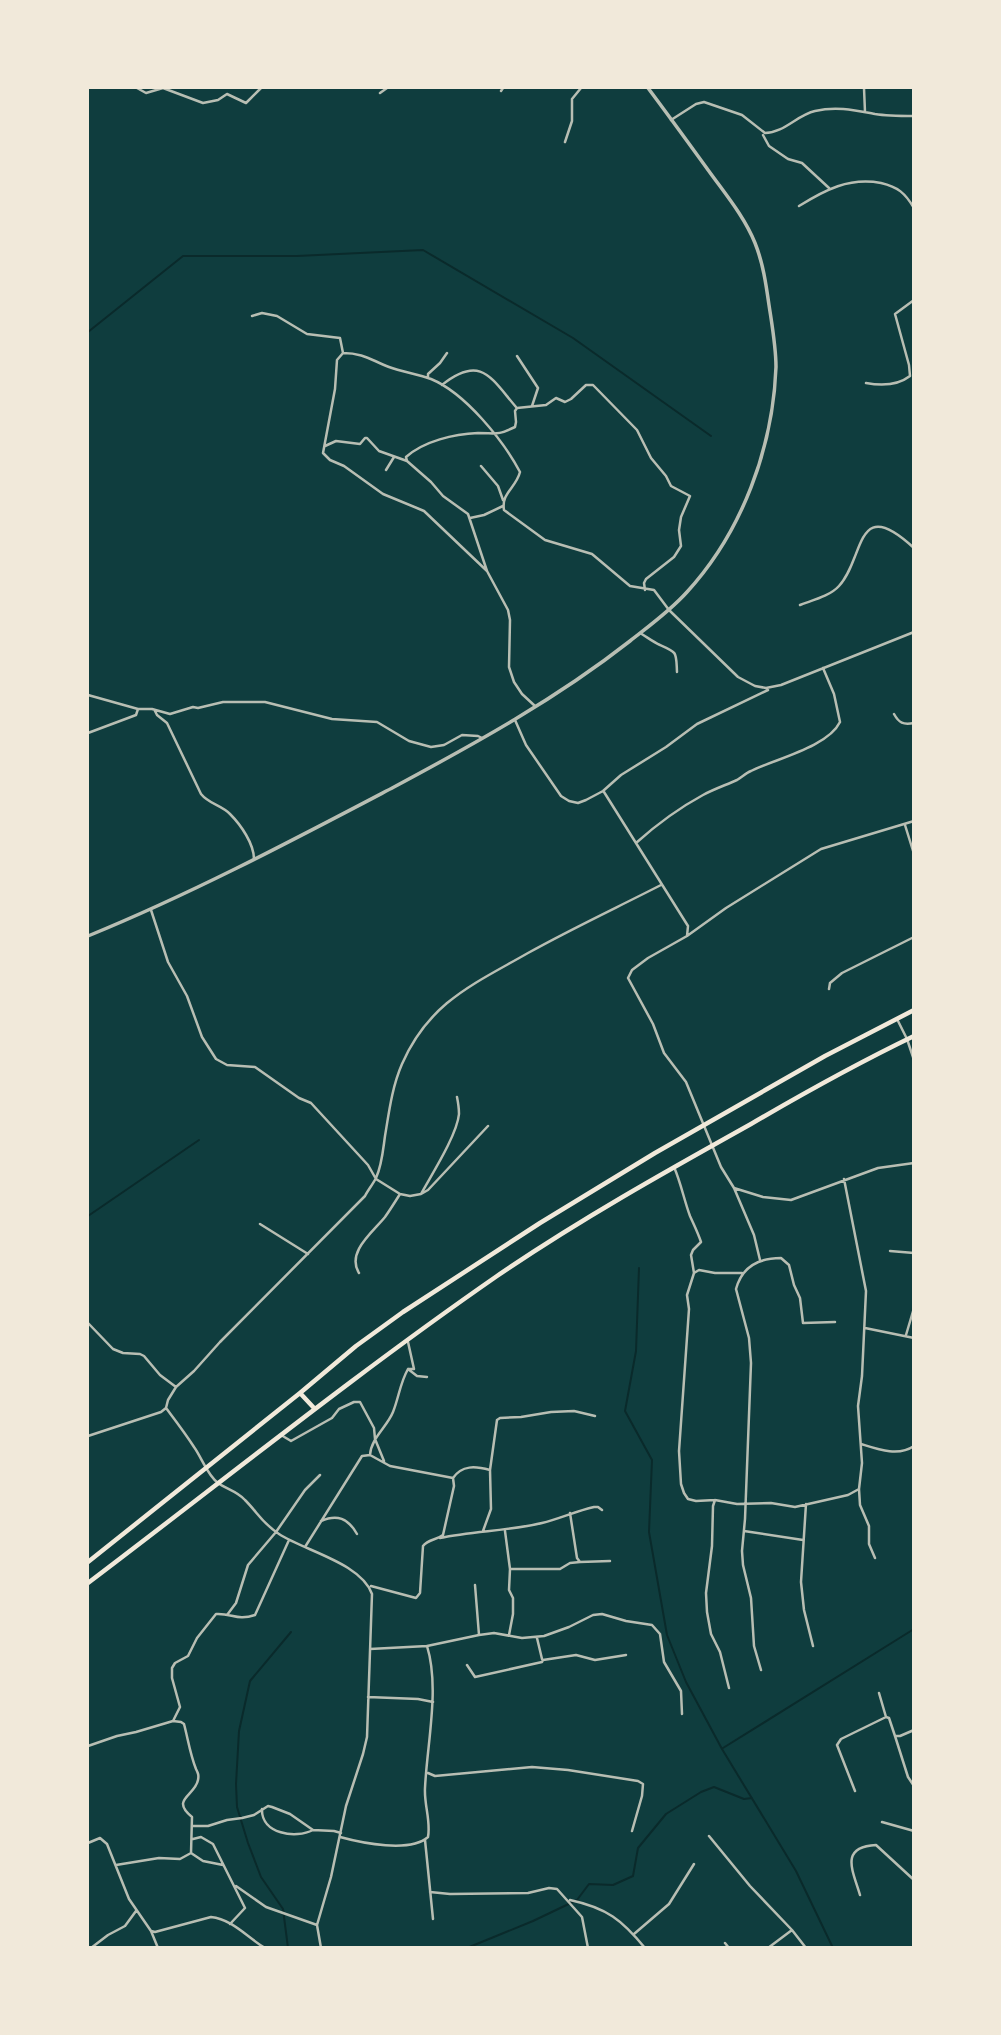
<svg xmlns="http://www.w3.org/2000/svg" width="1001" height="2035" font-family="'Golos Text',sans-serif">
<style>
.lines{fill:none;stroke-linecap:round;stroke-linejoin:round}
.stream{stroke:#0a2a2b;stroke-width:2}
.minor{stroke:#b8beb3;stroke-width:2.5}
.tertiary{stroke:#b8beb3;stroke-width:3.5}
.trunk{stroke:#f1e9da;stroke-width:4.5}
</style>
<rect width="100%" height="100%" fill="#0f3d3e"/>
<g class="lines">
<path class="stream" d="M88 332 183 256H297L423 250 573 338 711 436
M88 1216 199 1140
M639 1268 636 1351 625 1411 652 1460 649 1532 667 1635 686 1682 722 1749 796 1871 833 1948
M723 1748 914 1629
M288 1948 283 1909 261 1877 248 1843 237 1807 236 1784 239 1731 250 1681 291 1632
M467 1948 533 1921 577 1900 589 1884 613 1885 633 1876 638 1848 666 1814 701 1792 714 1787 744 1799 752 1798"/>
<path class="minor" d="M137 88 146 93 163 88 203 103 218 100 227 94 246 103 261 88
M864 88 865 112
M501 91 503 88
M380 93 387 88
M671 120 696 104 704 102 742 115 765 133C784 133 797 115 815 111 836 106 854 110 875 114 887 116 901 116 914 116
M763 135 769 146 788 159 802 163 829 188
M565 142 572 121V99L581 88
M799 206C825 190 849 177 881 183 898 187 905 193 914 208
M252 316 262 313 277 316 307 334 340 338 343 353 337 360 335 389 323 453 330 460 344 466 383 494 424 511 487 571
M343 353C363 353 371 360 389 367 402 372 418 374 431 379 465 393 503 440 520 472 516 488 501 493 504 510L545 540 592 554 630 586 654 590 669 610 738 677 755 686 766 688 781 685 914 632
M517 356 538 388 532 406
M428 377V374L440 363 447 353
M866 383C882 386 897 386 910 376L909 365 895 314 914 300
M442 385C481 354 491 378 516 407
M325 446 336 441 360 444 365 438H367L379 451 407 461 431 482 443 496 468 514 487 571 508 610 510 620 509 667 514 682 522 694 535 706
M407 461 406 457C424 441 454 434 478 433 497 433 496 436 515 427L516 422 515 411 517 408 546 405 556 398 565 402 571 399 586 385H593L637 430 651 458 666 476 671 486 690 496 681 517 679 530 681 546 674 557 646 579 644 583 645 590
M481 466 498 486 503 500
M386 470 394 457
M470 518 484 515 503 506
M800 605C813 600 830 596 839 586 865 558 855 493 914 548
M640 633C647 637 653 642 660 645 678 653 676 652 677 672
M88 695 138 709H152L170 714 193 707 198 708 223 702H265L332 719 377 722 409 741 431 747 444 745 462 735 478 736 482 738
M155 711 157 715 167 723 201 794C209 804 221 805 230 814 241 825 254 844 254 859
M894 714C899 723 903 725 914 723
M515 720 526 745 561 796 569 801 578 803 586 800 603 791 621 775 666 747 697 724 768 690
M88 733 136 715 138 709
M604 792 688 926 687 936
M914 821 821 849 726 908 687 936 648 958 632 970 628 978 653 1024 664 1053 686 1082 721 1167 734 1188 763 1197 791 1200 878 1168 914 1163
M905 825 914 854
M636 843C656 825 679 808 703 795 714 789 726 785 737 780 742 777 746 773 751 771 775 759 828 747 840 722L834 694 823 668
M151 910 168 962 187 996 202 1037 216 1059 227 1065 255 1067 299 1098 311 1103 368 1165 376 1179 400 1194 410 1196 421 1194 428 1190 488 1126
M829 989 830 983 842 973 914 937
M897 1019 907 1039 914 1060
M674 1167C681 1183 684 1200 690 1216 694 1225 698 1233 701 1242L693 1250 691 1255 694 1273 687 1295 689 1309 679 1451 681 1484 684 1493 688 1499 696 1501 715 1500 737 1504 771 1503 795 1507 848 1495 859 1489
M844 1179 866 1291 862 1376 858 1406 862 1463 859 1489 860 1505 869 1526V1544L875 1558
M734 1188 754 1235 760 1260
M421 1194C432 1174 457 1135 459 1114 459 1108 458 1102 457 1097
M260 1224 308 1254
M890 1251 914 1253
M359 1273C346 1252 373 1232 385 1217 390 1210 395 1202 400 1194
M694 1273 699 1270 715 1273H742
M88 1323 113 1349 123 1353 140 1354 144 1356 160 1375 176 1387
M865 1328 914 1338
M906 1335 914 1308
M408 1369 417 1376 427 1377
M166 1408C175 1420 185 1433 194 1447 202 1458 207 1475 218 1483 226 1489 237 1491 245 1500 258 1513 262 1523 279 1534 305 1551 361 1563 372 1594L367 1737 363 1754 346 1806 331 1877 317 1925 321 1948
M281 1435 291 1441 332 1418 339 1409 354 1402H360L374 1428 375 1439 384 1461
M88 1436 161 1412 166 1408 168 1400 176 1387 194 1371 220 1342 365 1196C368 1190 373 1184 376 1178 382 1165 383 1150 385 1136 389 1112 392 1087 402 1064 429 1002 474 984 528 953 571 929 616 908 661 885
M861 1444C877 1449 898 1457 914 1446
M370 1455C371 1438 387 1427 393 1412 399 1397 400 1383 408 1369H414L408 1342
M715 1500 713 1506 712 1546 706 1593 707 1612 711 1634 720 1652 729 1688
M806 1504 801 1582 804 1610 813 1646
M570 1513 577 1558 580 1562 610 1561
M321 1521C337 1514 348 1518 357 1534
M483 1531 491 1509 490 1470 497 1420 500 1418 521 1417 551 1412 574 1411 595 1416
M505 1531 510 1569 509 1590 513 1598V1614L509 1635
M744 1531 803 1540
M440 1538C474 1531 508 1531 542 1523 559 1519 576 1511 594 1507H598L602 1510
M305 1547 362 1456 370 1455 390 1466 453 1478
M510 1569H560L570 1563 580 1562
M475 1585 479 1635
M371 1586 416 1598 420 1593 423 1546C428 1539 437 1540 443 1535L454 1486 453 1478C462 1465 475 1466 490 1470
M227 1615 236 1603 248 1565 276 1532 305 1490 320 1475
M537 1638 542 1659
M370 1649 427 1646 479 1635 494 1633 522 1638 544 1636 569 1627 593 1615 602 1614 626 1621 652 1625 660 1634 664 1662 681 1691 682 1714
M467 1665 475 1677 542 1662 543 1660 576 1655 595 1660 626 1655
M761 1670 754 1646 751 1598 743 1565 742 1551 745 1519 751 1363 749 1338 736 1289C742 1267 759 1258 781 1258L789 1265 794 1285 800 1298 803 1323 835 1322
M879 1693 886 1717
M368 1697 418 1699 433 1702
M173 1721 180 1707 172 1678V1668L175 1663 188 1656 197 1638 216 1614C232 1613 237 1621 255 1615L289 1540
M895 1736 908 1777 914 1786
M88 1746 117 1736 136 1732 173 1721 181 1722 184 1724C188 1739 190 1754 196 1769 198 1773 199 1775 198 1780 195 1796 170 1799 192 1817L191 1853
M428 1773 435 1776 532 1767 568 1770 638 1781 643 1784 642 1796 632 1831
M855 1791 837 1745 841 1739 886 1717 889 1718 895 1736H900L914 1730
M262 1809C261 1834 296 1839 313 1830
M882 1822 914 1831
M192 1826H208L227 1820 242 1818 254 1815 268 1806 272 1807 290 1814 313 1830 334 1831 341 1833
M709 1836 750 1886 792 1930 806 1948
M340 1837C362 1843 410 1853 428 1837 431 1821 424 1805 425 1788 427 1744 440 1688 427 1646
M193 1839 201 1837 213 1844 245 1908 230 1924
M425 1840 433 1919
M88 1843 100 1838 107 1844 129 1899 151 1931 155 1932 211 1917C232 1919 248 1938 265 1948
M191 1853 203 1861 223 1865
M116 1865 159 1858 180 1859 191 1853
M236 1886 266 1907 317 1925
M430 1892 450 1894 528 1893 549 1888 557 1889 582 1917 588 1948
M860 1895C853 1871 839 1847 876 1845L914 1880
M570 1900C607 1908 622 1920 645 1948
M151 1931 158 1948
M634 1934 669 1904 694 1864
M725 1943 729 1948
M91 1948 108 1935 125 1926 136 1911
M768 1948 792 1930"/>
<path class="tertiary" d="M88 936C193 893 293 840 394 787 476 743 556 699 630 641 649 626 670 611 687 592 742 532 773 448 776 367 776 347 772 325 769 305 766 284 763 263 755 243 745 218 727 196 711 174 690 145 669 116 648 88"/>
<path class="trunk" d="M300 1393 314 1408
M88 1562 300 1393 356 1346 403 1312 540 1223 655 1153 825 1056 914 1010
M88 1583C224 1480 357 1373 497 1276 579 1220 665 1172 751 1124 804 1093 858 1063 914 1036"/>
</g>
<rect width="1001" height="2035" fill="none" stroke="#f1e9da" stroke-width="178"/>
</svg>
